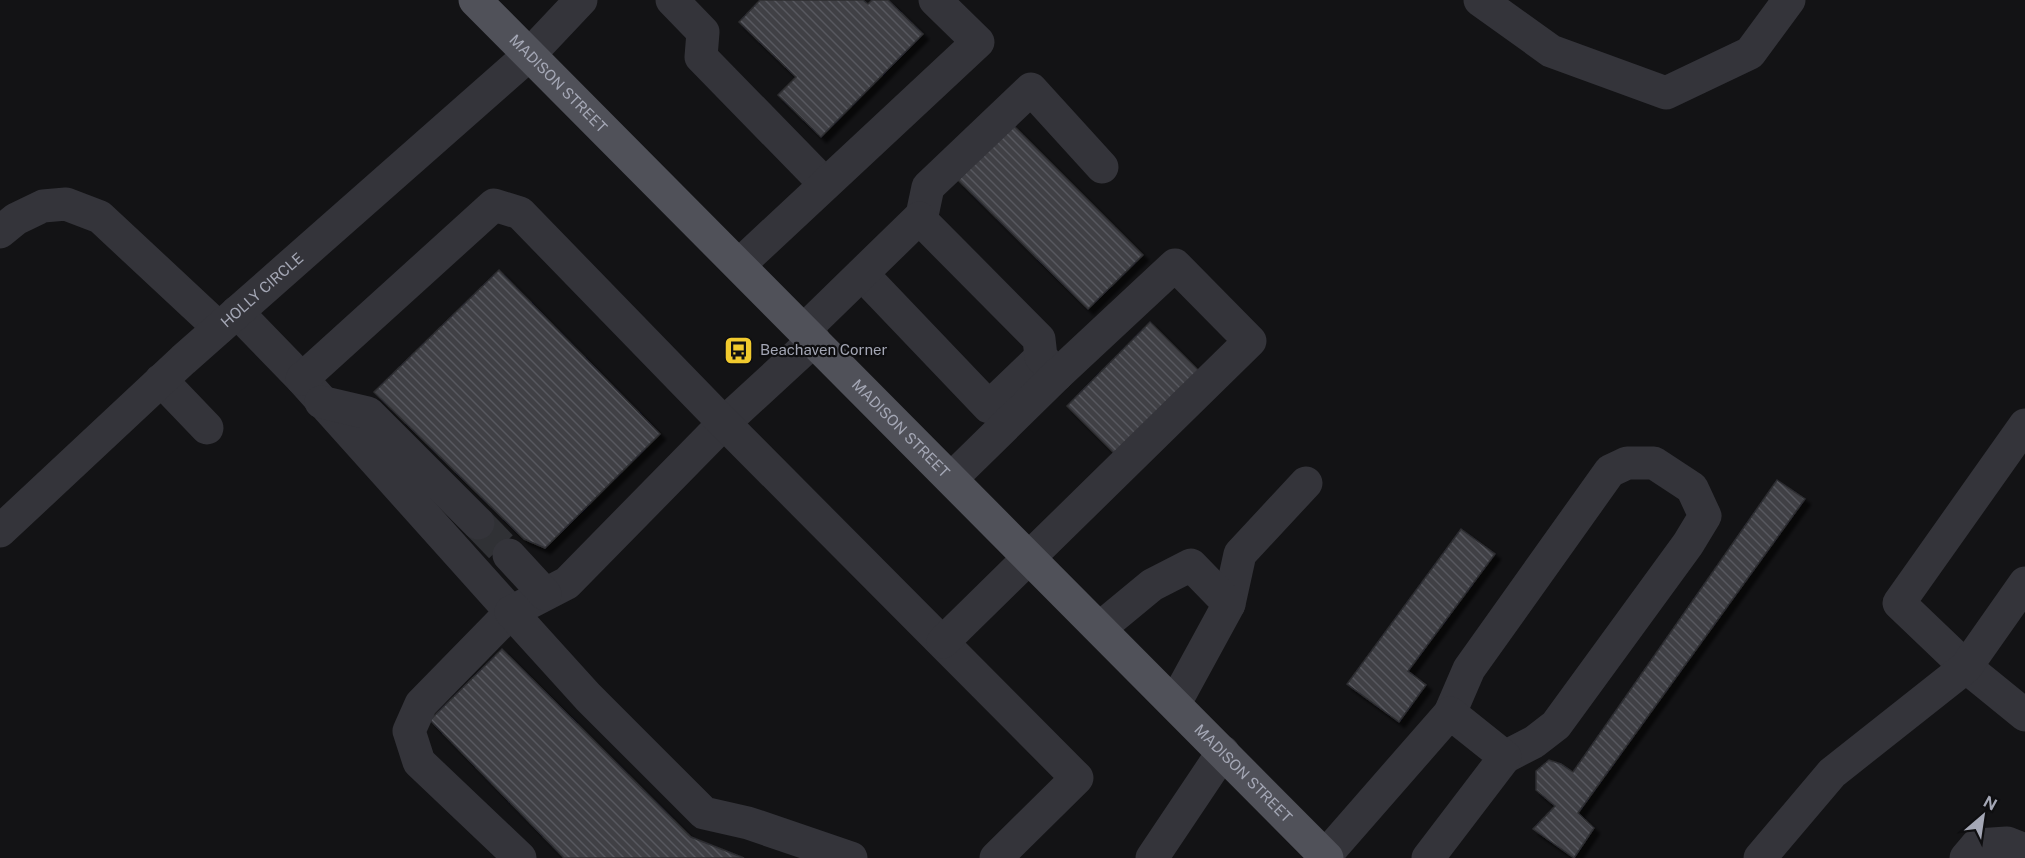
<svg xmlns="http://www.w3.org/2000/svg" width="2025" height="858" font-family="'Public Sans',sans-serif">
<style>
.building{fill:url(#building-back-hatch);stroke:#2d2d31;stroke-width:1.5;filter:url(#shadow)}
.lines{fill:none;stroke-linecap:round;stroke-linejoin:round}
.minor-tunnel{stroke:#303135;stroke-width:33;stroke-dasharray:33 16;stroke-linecap:butt}
.minor{stroke:#34343a;stroke-width:33}
.major{stroke:#505159;stroke-width:33}
.labels{text-anchor:middle;stroke-width:4.5;stroke-linejoin:round;paint-order:stroke}
.street-label{font-size:15px;fill:#a4a7b5;stroke:#0e0e10}
.poi-label{font-size:15px;fill:#a4a7b5;stroke:#0e0e10;text-anchor:start}
</style>
<defs>
<pattern id="building-back-hatch" width="6" height="6" patternUnits="userSpaceOnUse" patternTransform="scale(1.5)"><rect width="6" height="6" fill="#3f4045"/><path d="M-1 5l2 2M0 0l6 6M5-1l2 2" fill="none" stroke="#58595e"/></pattern>
<filter id="shadow"><feDropShadow dx="5.5" dy="5.5" stdDeviation="1.5" flood-color="#0009"/></filter>
</defs>
<rect width="100%" height="100%" fill="#131315"/>
<path class="building" d="M760 0H863L868 4 872 0H888L923 34 821 137 778 95 796 77 739 22Z
M1013 125 1143 255 1088 309 958 180Z
M499 270 660 434 545 548 524 539 374 392Z
M1150 322 1202 374 1118 457 1067 406Z
M1777 480 1805 499 1578 813 1594 828 1574 858 1533 829 1555 806 1536 790V771L1549 760 1561 764 1573 772Z
M1461 529 1495 554 1408 671 1426 685 1399 722 1347 684Z
M502 649 691 837 744 858H564L430 720Z"/>
<g class="lines">
<path class="minor-tunnel" d="M478 523 509 555"/>
<g class="minor">
<path d="M672 0 703 32 701 57 825 184"/>
<path d="M1480 0 1551 51 1666 93 1750 53 1789 0"/>
<path d="M921 220 928 187 1031 89 1102 167"/>
<path d="M0 232 16 219 43 206 66 204 100 217 219 328"/>
<path d="M739 265 978 42 935 0"/>
<path d="M862 274 989 407 1041 357"/>
<path d="M237 312 302 379 511 612 421 704 409 731 419 762 520 858"/>
<path d="M804 330 919 218 1039 339 1041 357 1057 375"/>
<path d="M814 340 724 423 567 583 511 612 588 697 704 813 748 823 851 858"/>
<path d="M302 379 494 205 520 213 724 423 1077 778 996 858"/>
<path d="M161 380 207 428"/>
<path d="M321 402 368 413 478 523"/>
<path d="M2025 425 1899 603 1966 667 2025 715"/>
<path id="s1" d="M0 531 183 360 530 54 581 0"/>
<path d="M509 555 545 594"/>
<path d="M1229 604 1240 554 1306 483"/>
<path d="M1100 628 1152 585 1191 565 1229 604 1175 703"/>
<path d="M943 642 1250 341 1175 265 1057 375 951 479"/>
<path d="M1450 713 1469 669 1610 471 1627 463H1654L1692 488 1705 516 1688 544 1556 725 1534 742 1505 757"/>
<path d="M1325 856 1450 713 1505 757 1428 858"/>
<path d="M1152 858 1223 752"/>
<path d="M1760 858 1832 773 1966 667 2025 583"/>
<path d="M1966 858 1977 845 2007 843 2025 850"/>
</g>
<path class="major" id="s2" d="M475 0 1327 858"/>
</g>
<defs>
<symbol id="bus-square" viewBox="-11 -11 22 22"><rect x="-9" y="-9" width="18" height="18" rx="4" fill="#f1ca2e" stroke="#0e0e10"/><path d="M-5-6H5V4H4V6H2V4H-2V6H-4V4H-5ZM-3.5-4V0h7V-4ZM-3.5 1.2v1.5H-2V1.2ZM2 1.2v1.5H3.5V1.2Z" fill="#111"/></symbol>
</defs>
<g fill-rule="evenodd">
<use href="#bus-square" x="722" y="334" width="33" height="33"/>
</g>
<g class="labels">
<g class="street-label">
<text dy="5" stroke="none"><textPath href="#s2" startOffset="118">MADISON STREET</textPath></text>
<text dy="5" stroke="none"><textPath href="#s1" startOffset="356">HOLLY CIRCLE</textPath></text>
<text dy="5" stroke="none"><textPath href="#s2" startOffset="604">MADISON STREET</textPath></text>
<text dy="5" stroke="none"><textPath href="#s2" startOffset="1090">MADISON STREET</textPath></text>
</g>
<g class="poi-label">
<text x="760" y="355">Beachaven Corner</text>
</g>
</g>
<g transform="translate(1983 816) rotate(29)" stroke="#0e0e10" stroke-width="4.5" paint-order="stroke">
<path d="M0-4.5L10 22L0 15L-10 22Z" fill="#a4a7b5"/>
<text y="-9" font-size="16" font-weight="bold" text-anchor="middle" fill="#a4a7b5">N</text>
</g>
</svg>
